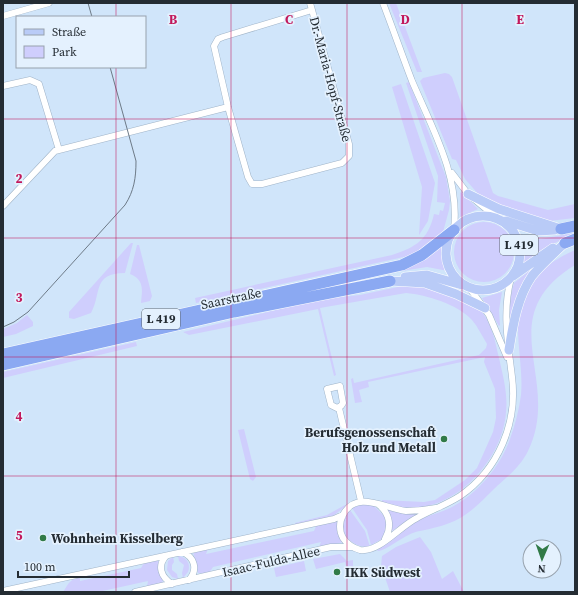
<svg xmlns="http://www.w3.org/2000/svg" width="578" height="595" font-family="'Source Serif 4',serif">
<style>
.green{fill:#cfcefd}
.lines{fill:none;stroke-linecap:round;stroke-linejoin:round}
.street-casing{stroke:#a0b4c8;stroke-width:7}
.primary-casing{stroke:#fff;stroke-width:10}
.highway-casing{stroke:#fff;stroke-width:12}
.street{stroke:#fff;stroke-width:6}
.primary{stroke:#b9cbf7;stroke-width:9}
.highway{stroke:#8ba9f2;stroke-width:11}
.tram{stroke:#6d7a87;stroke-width:1}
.grid{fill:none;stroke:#c2185b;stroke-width:1;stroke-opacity:0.55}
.poi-dot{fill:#317a47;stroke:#e4f1fe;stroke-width:1.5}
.labels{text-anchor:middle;stroke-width:3.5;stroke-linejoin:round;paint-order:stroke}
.shield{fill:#e4f1fe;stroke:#5e6770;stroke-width:1}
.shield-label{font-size:12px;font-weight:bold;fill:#242c33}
.street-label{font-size:13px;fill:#242c33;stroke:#e4f1fe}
.poi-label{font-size:13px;font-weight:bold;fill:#242c33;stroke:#e4f1fe;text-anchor:start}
.grid-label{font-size:13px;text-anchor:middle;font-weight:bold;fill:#c2185b;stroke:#e4f1fe;stroke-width:3.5;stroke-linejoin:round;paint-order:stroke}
</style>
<rect width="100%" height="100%" fill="#d0e5fa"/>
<path class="green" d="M389 3H396L422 72H417Z
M445 73 449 74 452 77 493 193 498 196 548 210 575 204V218L549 221 518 213 480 196 465 179 456 160 452 159 420 81 423 78Z
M409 82 446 177 450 201 449 210 443 232 417 252 408 256 196 303 195 298 392 255C416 247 428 240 434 214L439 215 440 210 443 211 445 203 437 202 438 176 406 83Z
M401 84 435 183 428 221 419 235 422 187 392 87Z
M461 192 478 209 460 217V193Z
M454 252a30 30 0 1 1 60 0a30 30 0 1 1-60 0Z
M575 233 541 250 524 264 522 263 523 249 519 234 540 239Z
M131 243H133L125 273C92 273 102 293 91 313L74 319 69 318V312Z
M446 243 445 255 448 271 427 267 395 272 3 360V358L395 271Z
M137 245H139L152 296 150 301 141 303C142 291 145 280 130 274Z
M575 250V265C489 318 563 379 528 451 521 466 506 478 494 489 466 517 459 523 420 531 405 533 386 552 377 551 389 538 407 524 423 518 433 514 443 512 452 507 478 493 500 467 510 439 515 425 519 410 521 395 523 373 518 350 518 328 518 319 520 311 524 302 535 274 548 262 575 250Z
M544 259 534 271 509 329 510 297 514 283Z
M407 285 426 287 477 307C491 319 495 340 499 358 503 376 508 394 506 412 503 457 461 505 415 508 404 509 393 505 382 502V500L424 502 435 500 465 480 477 468 493 432 496 418 495 389 484 362 485 357 368 382 369 387 359 390 362 402 355 403 351 379 353 378 354 383 479 355 486 348 487 344C482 336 478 327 472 320 457 304 427 295 406 293L320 308 336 375 334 376 318 309 189 335 183 332 323 299 360 295Z
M502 292 499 310 500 325 499 326 482 298Z
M27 315 33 322V326L16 334 3 337V329L17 323Z
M136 342 137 346 3 378V372Z
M244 429 256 477 253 481 250 479 238 430Z
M363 504 374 506 385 517 387 529 382 539 371 545 367 530 352 508Z
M345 505 346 506 333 516 295 525V523L327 515Z
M386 509 419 513V514L392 531 391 519Z
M350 510 365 531 370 547C348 548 331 525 350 510Z
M338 521 343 542 318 549 321 542 213 567 209 573H198L193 551 208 549 206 554 314 531 317 524Z
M420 537 431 552 442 579 453 571 464 592H390L381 566 382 556 396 547Z
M340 554 347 561 353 560V571L348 574 345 562 316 569 313 559Z
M178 556C187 557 191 564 188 572L183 578 182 573 184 565 179 561Z
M173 557 174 562 172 565V570L177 574 178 579 172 577 167 570 168 561Z
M158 559 163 583 147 587 148 581 98 592H63C69 583 69 580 80 577V581L141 568 144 563Z
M304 561 306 571 276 577 274 568Z"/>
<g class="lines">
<defs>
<path id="street" d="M310 3 312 10 349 144V156L342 163 262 184H252L248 177 228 107 214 46 218 39 223 37 312 10
M383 3C393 29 402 55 412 81 432 128 460 176 454 229
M3 16 49 3
M3 86 30 80 39 84 59 150
M452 173 468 194 497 218
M3 206 55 151 228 107
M468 286 489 315 507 357
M340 386 343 403 341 406 337 408 331 405 327 389Z
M339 408 361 501
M379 505C390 514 392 527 385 539
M436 508C426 510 416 511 406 511 386 509 356 489 343 515 339 522 339 531 343 538 347 544 353 548 360 550 379 553 400 526 417 518 431 510 446 505 460 496 498 470 518 423 512 377 508 343 502 312 511 278
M182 552C195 557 198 570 189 580
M166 556C157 566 161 577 172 584
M3 591 334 519 343 515
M135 592 331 547H351"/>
<path id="primary" d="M468 194 499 209 561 229
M446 253a37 37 0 1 1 74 0a37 37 0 1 1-74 0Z
M506 221 538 231 555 230
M513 276 553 248
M405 277 427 275 462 285
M390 281 425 283 456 294 485 308
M509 350C513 325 517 298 532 276 542 264 554 253 565 243"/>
<path id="highway" d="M561 229 575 226
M565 243 575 239
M3 354 402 265 422 255 454 230
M3 365 234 312 390 281"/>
</defs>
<use href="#street" class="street-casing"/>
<use href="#primary" class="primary-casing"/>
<use href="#highway" class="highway-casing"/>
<use href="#street" class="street"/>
<use href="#primary" class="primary"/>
<use href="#highway" class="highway"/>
<path class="tram" d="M88 3 92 17
M3 327 14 322 28 312 125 205C134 191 136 178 136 161L110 67"/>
</g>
<path class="grid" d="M116 3V17M231 3V592M347 3V592M462 3V592M116 67V592M3 119H575M3 238H575M3 357H575M3 476H575"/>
<g class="poi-dot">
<circle cx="444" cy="439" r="4"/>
<circle cx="43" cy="538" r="4"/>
<circle cx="337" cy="572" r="4"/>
</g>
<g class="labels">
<g class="shield">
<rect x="500" y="235" width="38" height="20" rx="3"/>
<rect x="142" y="309" width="38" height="20" rx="3"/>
</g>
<g class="shield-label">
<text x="519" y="249">L 419</text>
<text x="161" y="323">L 419</text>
</g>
<g class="street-label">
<text transform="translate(331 79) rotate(75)" y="5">Dr.-Maria-Hopf-Straße</text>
<text transform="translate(231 298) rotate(-12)" y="5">Saarstraße</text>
<text transform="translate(271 561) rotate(-13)" y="5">Isaac-Fulda-Allee</text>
</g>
<g class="poi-label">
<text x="436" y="437" text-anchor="end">Berufsgenossenschaft<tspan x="436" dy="15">Holz und Metall</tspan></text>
<text x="51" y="543">Wohnheim Kisselberg</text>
<text x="345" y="577">IKK Südwest</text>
</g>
</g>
<g class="grid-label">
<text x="173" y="24">B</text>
<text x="289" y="24">C</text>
<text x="405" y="24">D</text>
<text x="520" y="24">E</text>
<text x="19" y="183">2</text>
<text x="19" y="302">3</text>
<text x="19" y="421">4</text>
<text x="19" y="540">5</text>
</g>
<rect width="578" height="595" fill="none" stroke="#242c33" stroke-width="8"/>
<rect x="16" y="16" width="130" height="52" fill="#e4f1fe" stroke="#97a2ad"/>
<rect x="24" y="29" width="20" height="6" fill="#b9cbf7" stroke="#97a2ad"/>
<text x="52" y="36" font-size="12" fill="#242c33">Straße</text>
<rect x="24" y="46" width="20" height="12" fill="#cfcefd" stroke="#97a2ad"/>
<text x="52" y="56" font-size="12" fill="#242c33">Park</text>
<g transform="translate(542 559) rotate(182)"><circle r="19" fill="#e4f1fe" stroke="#97a2ad"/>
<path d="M0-3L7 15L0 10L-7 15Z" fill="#317a47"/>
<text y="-6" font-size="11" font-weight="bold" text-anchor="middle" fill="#242c33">N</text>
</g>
<path d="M18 571v6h111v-6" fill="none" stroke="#242c33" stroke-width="2"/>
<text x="24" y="571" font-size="12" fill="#242c33" stroke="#e4f1fe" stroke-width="3" paint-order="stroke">100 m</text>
</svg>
